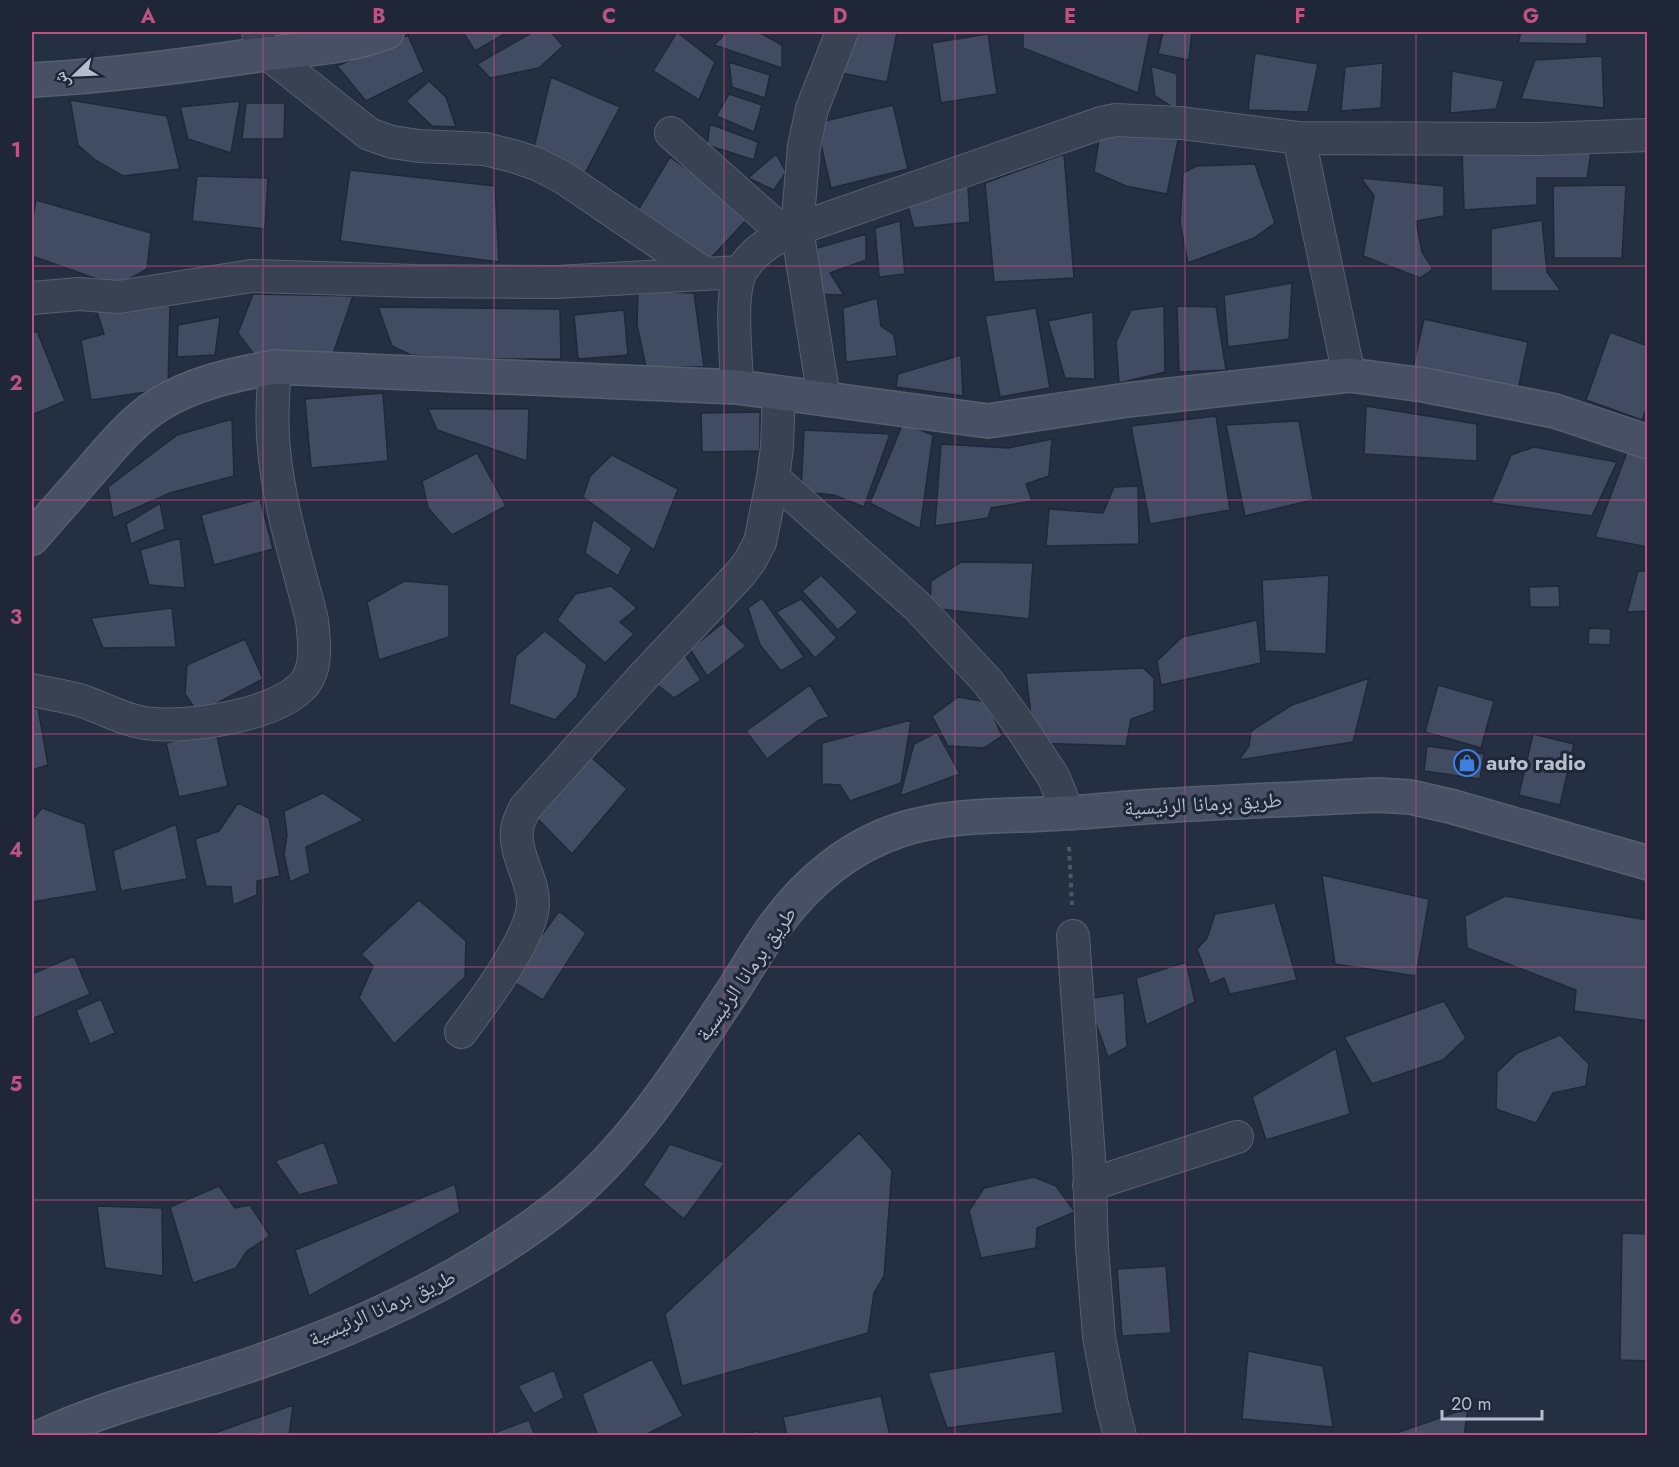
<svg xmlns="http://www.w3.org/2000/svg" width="1679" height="1467" font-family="Jost,'Noto Naskh Arabic',sans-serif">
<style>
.building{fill:#414c62;stroke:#202839;stroke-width:1.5}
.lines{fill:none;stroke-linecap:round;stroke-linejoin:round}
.street-casing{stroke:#575f6f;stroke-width:34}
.secondary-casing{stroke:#575f6f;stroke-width:36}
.path{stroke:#455b60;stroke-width:4;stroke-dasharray:4.5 4.5;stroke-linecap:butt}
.street{stroke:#394252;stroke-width:32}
.secondary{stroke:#475065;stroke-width:33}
.grid{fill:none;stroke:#be5283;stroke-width:1.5;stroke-opacity:0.55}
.labels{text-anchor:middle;stroke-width:6;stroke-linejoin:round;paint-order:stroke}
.poi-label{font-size:21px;font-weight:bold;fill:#b6bdcc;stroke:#1e2637;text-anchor:start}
.street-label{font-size:21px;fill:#b6bdcc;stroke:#1e2637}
.neatline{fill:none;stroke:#be5283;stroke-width:2}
.grid-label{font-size:20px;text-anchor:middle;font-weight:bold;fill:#be5283}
</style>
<rect width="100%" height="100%" fill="#252f42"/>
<path class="building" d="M463 32H508L475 51Z
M533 32H551L563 46 539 68 490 78 477 64Z
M677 32 715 62 699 100 653 71Z
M727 32H758L782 45V68L714 45Z
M847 32H897L887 82 841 73Z
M1023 32H1150L1138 93 1023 48Z
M1163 32H1192L1189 60 1158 54Z
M1521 32H1587V44L1518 43Z
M988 34 997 94 941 103 932 43Z
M408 35 424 72 366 101 337 66Z
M1255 53 1318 64 1308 112 1248 110Z
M1602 56 1604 108 1521 99 1535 60Z
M729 62 770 75 765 98 732 87Z
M1383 63 1381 108 1341 111 1345 67Z
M1151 66 1177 74V110L1155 96Z
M1452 71 1504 81 1496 109 1450 113Z
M551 77 620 107 584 175 533 151Z
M429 81 446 97 456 127 432 126 406 101Z
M729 94 762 105 754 132 716 116Z
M70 100 167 116 180 169 123 176 95 160 78 145Z
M240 101 231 153 188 139 180 107Z
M246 103H285L284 139H242Z
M893 105 908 169 831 188 816 123Z
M710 124 758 142 754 160 707 145Z
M1128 133 1179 135 1167 194 1126 186 1094 172 1099 139Z
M1592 146 1587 178H1537V205L1464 210 1462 148Z
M776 154 786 172 774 190 748 178Z
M1064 154 1074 278 994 282 985 183Z
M670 157 751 215 710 259 632 220Z
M1255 164 1275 223 1254 238 1188 263 1180 223 1183 173 1196 166Z
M350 170 495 186 499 262 340 241Z
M197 176 268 178 265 229 192 221Z
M1361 178 1444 186V216L1416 221 1422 252 1433 269 1420 278 1363 256 1374 196Z
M1626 185 1622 258H1554L1553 186Z
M968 186 970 222 914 228 907 203Z
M36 200 151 233 147 269 117 286 32 256V224Z
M1542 220 1547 272 1561 291H1491V229Z
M900 221 905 274 879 277 875 228Z
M866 234V260L830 273 844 295 810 294 814 249Z
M1292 283 1289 339 1228 347 1224 295Z
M638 291 694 293 704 367H646L637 325Z
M253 294 353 296 333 354 256 357 238 333Z
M877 298 881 326 894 335 897 356 846 362 843 308Z
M170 306 168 389 91 400 81 340 104 334 96 309Z
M1164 306 1165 372 1119 383 1116 342 1131 310Z
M1177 306 1216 307 1226 370 1179 372Z
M378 307 560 309 561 359H464L411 355 392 346Z
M1036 308 1050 388 1000 397 985 316Z
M624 310 628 355 578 359 574 315Z
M1093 312 1095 379 1065 378 1048 321Z
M220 317 215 355 177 357 178 325Z
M1424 319 1528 342 1518 390 1413 368Z
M37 331 65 401 32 415V333Z
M1610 332 1648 346V404L1642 420 1586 400Z
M961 355 963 396 896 387 898 374Z
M383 393 388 461 311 468 305 399Z
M1366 406 1477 424V461L1364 454Z
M428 409H529L527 461 437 430Z
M760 412V451L702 452 701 413Z
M1216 416 1230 510 1150 524 1131 426Z
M232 419 234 476 170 493 113 518 108 487 177 435Z
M1299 421 1313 500 1245 516 1226 425Z
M903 423 933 435 920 529 870 503Z
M804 430 890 434 864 507 834 495 801 492Z
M1052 439 1049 476 1026 484 1032 501 991 508 988 518 935 526 941 444 1008 448Z
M1534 447 1617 462 1592 516 1491 503 1511 455Z
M1629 447 1648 451V547L1595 537Z
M477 453 506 506 452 535 428 508 422 481Z
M612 455 678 489 654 550 583 497 590 476Z
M1138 486 1139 544 1046 546 1049 509 1103 513 1114 487Z
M260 499 273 549 214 565 201 515Z
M160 503 165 529 131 544 126 524Z
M593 519 632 548 618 576 585 553Z
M180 538 185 588 149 585 140 550Z
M961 562 1033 563 1029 619 930 608 931 581Z
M1638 571H1648V611L1627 612Z
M821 575 858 612 838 630 802 591Z
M1329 575 1326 654 1265 651 1262 580Z
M404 581 449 585V637L379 660 367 602Z
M611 586 637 608 620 622 634 634 605 663 557 620 575 594Z
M1559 586 1560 607H1530L1529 587Z
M762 598 804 657 781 671 760 645 748 608Z
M801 599 837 638 815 658 776 612Z
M172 608 176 647 103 648 91 618Z
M1257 620 1261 663 1161 685 1157 661 1182 637Z
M723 623 746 646 707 676 690 649Z
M1589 628 1611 629 1610 645 1588 644Z
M545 631 587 665 577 697 555 720 509 704 516 656Z
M245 639 263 679 198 713 185 694 187 665Z
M683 652 701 680 674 698 655 683Z
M1143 668 1154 678V711L1131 719 1126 746 1034 743 1026 673Z
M1369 678 1353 742 1239 760 1249 746 1251 731 1292 705Z
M810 685 829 717 819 720 767 759 746 731Z
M1438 685 1494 701 1481 748 1425 732Z
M958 697 987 702 1002 736 984 748 948 746 932 716Z
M38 708 48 765 32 770V709Z
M911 720 901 783 850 801 840 785 822 784V743Z
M216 732 228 786 179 797 166 743Z
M937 732 960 774 900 796 914 744Z
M1533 734 1574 744 1560 805 1519 795Z
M1427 746 1484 754 1480 779 1424 771Z
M591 757 627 789 572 854 533 814Z
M323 793 364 820 306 847 310 873 290 882 284 854 287 835 284 811Z
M238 803 269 818 280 876 257 881V895L233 905 231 887 206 886 195 839 219 831Z
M42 808 85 824 97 891 32 902V820Z
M176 824 187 879 121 891 113 851Z
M1322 875 1429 899 1416 976 1335 964Z
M1505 896 1648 920V1021L1574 1011 1576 990 1467 948 1465 916Z
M419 900 466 941 465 977 394 1044 359 998 373 966 361 954Z
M1275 903 1297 980 1230 994 1224 978 1210 984 1197 949 1207 938 1215 914Z
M559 911 586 933 543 1000 510 980Z
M74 956 90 994 32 1019V974Z
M1186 962 1195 1002 1146 1025 1136 978Z
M1124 993 1127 1047 1108 1057 1087 999Z
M101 999 115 1033 90 1044 76 1010Z
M1444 1001 1466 1038 1443 1060 1372 1084 1344 1037Z
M1560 1035 1589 1064 1586 1086 1553 1093 1536 1123 1496 1109 1497 1072 1517 1053Z
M1336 1048 1350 1114 1266 1140 1252 1097Z
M859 1133 892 1170 884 1276 874 1293 868 1333 682 1386 665 1314Z
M324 1142 339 1184 299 1195 275 1161Z
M670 1144 725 1163 684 1219 643 1185Z
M1034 1177 1056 1186 1075 1212 1037 1228 1036 1248 981 1258 969 1211 984 1188Z
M455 1184 460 1212 309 1296 295 1250Z
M219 1186 235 1208 250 1205 270 1236 247 1251 236 1268 193 1283 170 1207Z
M97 1206 162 1208 163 1276 105 1268Z
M1622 1233 1648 1234V1361L1620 1360Z
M1166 1266 1171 1333 1122 1336 1117 1269Z
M1055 1351 1063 1413 947 1428 928 1373Z
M1248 1351 1323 1366 1333 1427 1242 1419Z
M652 1359 683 1416 643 1436H598L582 1394Z
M554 1370 564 1398 534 1414 518 1386Z
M881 1396 890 1436H787L783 1417Z
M293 1405 289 1436H206Z
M1468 1408 1464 1436H1399V1432Z
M529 1420 535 1436H486Z
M758 1431 759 1436H736Z"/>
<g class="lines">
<defs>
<path id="street" d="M258 32 261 46 268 54 369 134 392 142 419 146 485 149 513 156 537 164 564 178 705 274
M671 133 785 234
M1299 138 1349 375
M32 298 79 294 119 297 251 276 415 281 557 282 740 272
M737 387C737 358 728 294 742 270 754 250 776 237 797 229L1101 123 1116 120 1181 123 1299 138 1541 139 1648 135
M824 398 797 229 804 146 812 109 842 32
M773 478 917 606 988 682 1021 727 1054 778 1068 813
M32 690C49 694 68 696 85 702 105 709 124 720 145 723 186 729 278 716 305 683 318 666 314 640 312 620 298 564 279 507 274 449 271 422 273 394 275 367
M1073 936 1089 1158 1092 1248 1099 1337 1112 1405 1120 1436
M461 1032C482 1004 531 939 533 905 534 879 514 856 517 830 517 823 522 815 525 808L640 680 740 574 750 561 760 542 773 478 777 447 779 392
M1089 1185 1237 1137"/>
<path id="secondary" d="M32 80C110 76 188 65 265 54 306 49 349 47 387 32
M32 538C53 514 74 490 95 466 114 444 133 421 158 405 193 383 235 374 275 367L737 387 988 421 1127 400 1349 375 1424 385 1555 411 1648 442
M43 1436C102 1408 166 1393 228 1372 343 1335 462 1282 557 1208 631 1150 683 1066 734 989 748 967 761 944 777 923 808 881 850 846 900 830 952 813 1009 817 1063 813 1089 812 1115 809 1142 807 1220 802 1298 799 1377 795L1410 797 1450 806 1648 863"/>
</defs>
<use href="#street" class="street-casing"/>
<use href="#secondary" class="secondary-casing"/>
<path class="path" d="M1069 847 1072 905"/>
<use href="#street" class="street"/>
<use href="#secondary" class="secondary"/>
</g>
<path class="grid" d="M263 32V1436M494 32V1436M724 32V1436M955 32V1436M1185 32V1436M1416 32V1436M32 266H1648M32 500H1648M32 734H1648M32 967H1648M32 1200H1648"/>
<defs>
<symbol id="shop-ring" viewBox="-11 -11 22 22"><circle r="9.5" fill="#1e2637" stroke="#3f7fe0" stroke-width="1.5"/><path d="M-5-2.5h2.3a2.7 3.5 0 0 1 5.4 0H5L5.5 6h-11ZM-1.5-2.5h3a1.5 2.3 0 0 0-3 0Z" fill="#3f7fe0"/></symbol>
</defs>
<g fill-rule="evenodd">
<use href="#shop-ring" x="1452" y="748" width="30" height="30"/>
</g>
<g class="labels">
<g class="poi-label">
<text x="1486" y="770">auto radio</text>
</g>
<g class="street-label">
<text transform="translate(1203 804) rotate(-3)" y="7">طريق برمانا الرئيسية</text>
<text transform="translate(746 974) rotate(-55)" y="7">طريق برمانا الرئيسية</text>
<text transform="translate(382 1308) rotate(-24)" y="7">طريق برمانا الرئيسية</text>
</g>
</g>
<rect width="1679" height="1467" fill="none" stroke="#1e2637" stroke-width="66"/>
<g transform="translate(75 75) rotate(247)" stroke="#1e2637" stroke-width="4.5" paint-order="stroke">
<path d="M0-4.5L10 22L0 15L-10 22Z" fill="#b6bdcc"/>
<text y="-9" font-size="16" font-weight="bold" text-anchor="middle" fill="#b6bdcc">ش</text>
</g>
<path d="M1442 1410v9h100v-9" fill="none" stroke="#b6bdcc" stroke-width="3"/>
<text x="1451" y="1410" font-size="18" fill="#b6bdcc" stroke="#1e2637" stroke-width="4.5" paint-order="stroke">20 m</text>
<rect x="33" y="33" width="1613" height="1401" class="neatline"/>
<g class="grid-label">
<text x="148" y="23">A</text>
<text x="379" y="23">B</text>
<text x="609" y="23">C</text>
<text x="840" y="23">D</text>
<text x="1070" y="23">E</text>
<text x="1300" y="23">F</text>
<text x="1531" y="23">G</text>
<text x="16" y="157">1</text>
<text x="16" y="390">2</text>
<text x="16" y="624">3</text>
<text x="16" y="857">4</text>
<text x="16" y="1091">5</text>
<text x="16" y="1324">6</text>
</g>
</svg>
